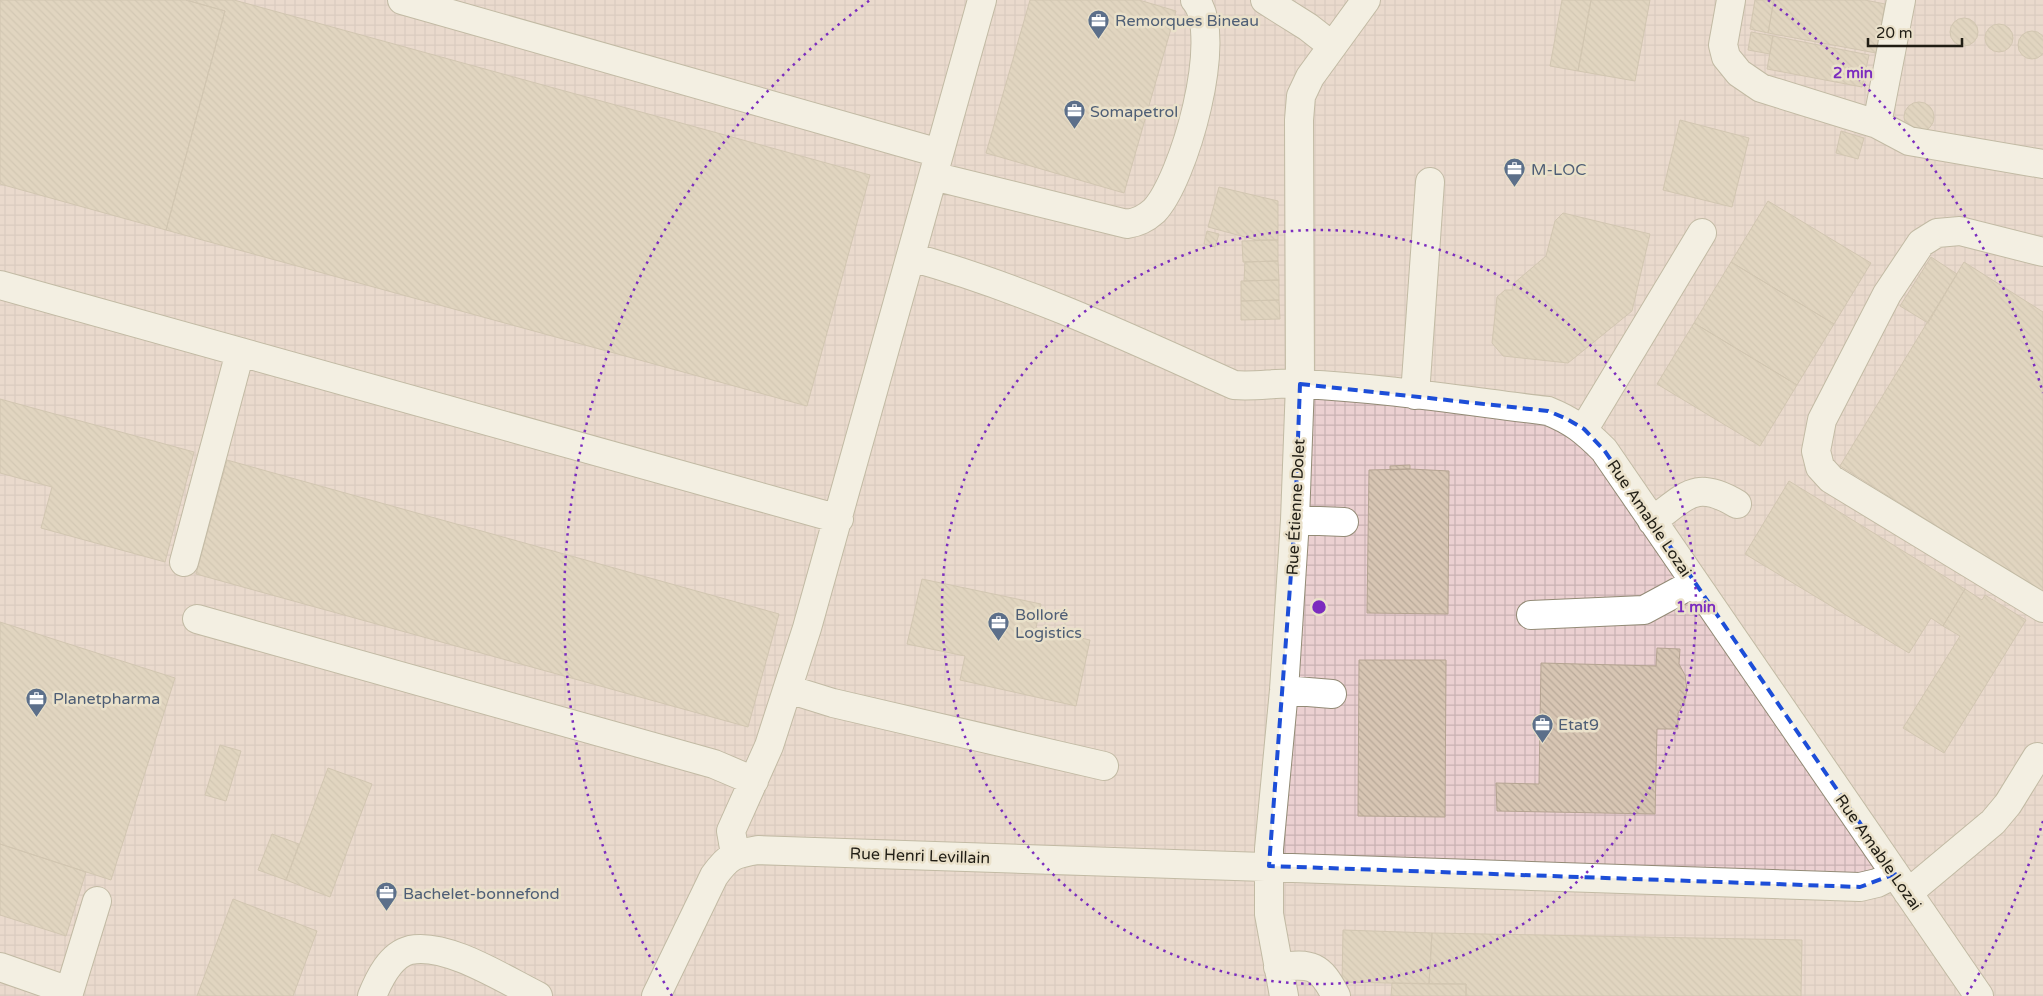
<svg xmlns="http://www.w3.org/2000/svg" width="2043" height="996" font-family="'Varela Round',sans-serif">
<style>
.industrial{fill:url(#industrial-grid)}
.building{fill:url(#building-back-hatch);stroke:#b5a492}
.lines{fill:none;stroke-linecap:round;stroke-linejoin:round}
.minor-casing{stroke:#938b76;stroke-width:30}
.minor{stroke:#fff;stroke-width:28}
.marked{fill:none;stroke:#1d4ed8;stroke-width:4;stroke-dasharray:10 6;stroke-linejoin:round}
.ring{fill:none;stroke:#7b2cbf;stroke-width:2.5;stroke-dasharray:2.5 5}
.labels{text-anchor:middle;stroke-width:5;stroke-linejoin:round;paint-order:stroke}
.service-label{font-size:16px;fill:#4e5e75;stroke:#eae1ca;text-anchor:start}
.street-label{font-size:16px;fill:#211e15;stroke:#eae1ca}
.centre{fill:#7b2cbf;stroke:#eae1ca;stroke-width:2.5}
.ring-label{font-size:15px;text-anchor:middle;font-weight:bold;fill:#7b2cbf;stroke:#eae1ca;stroke-width:5;stroke-linejoin:round;paint-order:stroke}
</style>
<defs>
<pattern id="industrial-grid" width="8" height="8" patternUnits="userSpaceOnUse" patternTransform="scale(1.25)"><rect width="8" height="8" fill="#ebd0d1"/><path d="M0 4h8M4 0v8" fill="none" stroke="#c9b2b3"/></pattern>
<pattern id="building-back-hatch" width="6" height="6" patternUnits="userSpaceOnUse" patternTransform="scale(1.25)"><rect width="6" height="6" fill="#d7c5b3"/><path d="M-1 5l2 2M0 0l6 6M5-1l2 2" fill="none" stroke="#b8a999"/></pattern>
</defs>
<rect width="100%" height="100%" fill="#eae1ca"/>
<path class="industrial" d="M0 0H2043V996H0Z"/>
<path class="building" d="M0 0H186L225 11 166 230 0 184Z
M186 0H234L870 175 807 406 166 230 225 11Z
M1030 0H1139L1176 11 1124 193 986 153Z
M1562 0H1591L1578 71 1550 66Z
M1591 0H1650L1635 81 1578 71Z
M1755 0H1774L1768 33 1750 29Z
M1774 0H1865L1885 4 1876 53 1768 33Z
M1950 32a14 14 0 1 1 28 0a14 14 0 1 1-28 0Z
M1985 38a14 14 0 1 1 28 0a14 14 0 1 1-28 0Z
M2018 45a14 14 0 1 1 28 0a14 14 0 1 1-28 0Z
M1751 32 1773 36 1770 54 1748 50Z
M1773 36 1869 55 1862 87 1767 69Z
M1904 117a15 15 0 1 1 30 0a15 15 0 1 1-30 0Z
M1680 120 1749 138 1732 207 1663 190Z
M1841 131 1864 138 1858 159 1836 153Z
M1219 187 1278 201V240H1256L1208 227Z
M1768 201 1871 263 1834 324 1731 262Z
M1563 213 1650 234 1632 311 1568 363 1503 356 1492 343 1497 297 1505 290H1512L1513 284 1546 256 1555 221Z
M1207 231 1219 234 1215 247 1204 244Z
M1278 240V261L1243 262 1242 241Z
M1931 257 1957 274 1928 323 1900 306Z
M1278 261 1279 280 1244 281 1245 262Z
M1731 262 1834 324 1797 385 1694 323Z
M1964 262 2043 312V592L1840 466Z
M1279 280V300L1241 301V281Z
M1279 300 1280 319 1241 320V301Z
M1694 323 1797 385 1760 446 1657 384Z
M0 399 194 452 165 562 41 528 52 487 0 473Z
M227 460 779 614 748 727 196 574Z
M1410 465V469L1390 470V466Z
M1410 469 1449 471 1448 614 1367 613 1369 470Z
M1789 481 1965 589 1943 626 1931 618 1909 653 1745 554Z
M922 579 1041 604 1036 628 1090 640 1076 706 960 680 965 656 907 644Z
M1965 589 1982 600 1985 595 2026 620 1944 753 1903 728 1960 636 1943 626Z
M0 622 175 678 111 880 0 844Z
M1657 648 1680 649 1679 664 1685 675 1687 690 1684 703 1678 713V729H1657L1655 814 1497 811 1496 783 1539 784 1541 663 1656 666Z
M1359 660H1446L1445 817 1358 816Z
M220 745 241 751 226 801 205 795Z
M328 768 372 784 330 897 286 880Z
M272 834 299 844 286 880 258 870Z
M0 844 86 872 66 936 0 915Z
M233 899 317 931 293 996H197Z
M1343 930 1432 933 1429 984 1342 982Z
M1432 933 1802 940 1801 996H1466V984H1429Z
M1392 983 1466 984V996H1391Z"/>
<g class="lines">
<defs>
<path id="minor" d="M402 0 939 153
M1265 0 1308 27 1331 45
M1731 0 1723 45 1726 57 1739 73 1761 88 1877 124 1909 141 2043 164
M1877 124 1901 0
M933 176 1127 224C1138 222 1145 219 1154 211 1184 180 1225 35 1195 0
M2043 252 1960 231 1937 233 1921 243 1887 294 1822 420 1816 451 1820 467 1831 479 2043 608
M911 257C1023 288 1128 337 1234 385 1257 387 1279 382 1302 384 1384 388 1466 401 1548 411 1573 421 1585 431 1604 450L1979 996
M0 285 839 519
M1415 395 1430 182
M1584 429 1702 233
M1295 520 1344 522
M1652 521C1687 496 1695 479 1737 504
M184 562 240 352
M1531 615 1644 610 1694 583
M197 619 714 764 754 781
M788 689 833 703 1104 766
M1284 690 1332 694
M735 854 731 831 769 746 807 628 982 0
M1908 893 1993 822 2008 804 2037 757
M0 967 69 991
M1278 967C1312 963 1320 965 1336 996
M68 996 97 901
M372 996C379 979 390 955 410 950 447 942 505 980 538 996
M656 996 714 876C729 855 734 854 758 850L1860 887 1877 883 1895 874
M1284 996 1269 914V849L1284 690 1295 520 1300 384 1299 120 1301 96 1310 77 1366 0"/>
</defs>
<use href="#minor" class="minor-casing"/>
<use href="#minor" class="minor"/>
</g>
<path d="M0 0H2043V996H0ZM1300 384 1548 411 1565 418 1584 429 1604 450 1895 874 1860 887 1269 866 1295 520Z" fill="#eae1ca" fill-opacity=".55" fill-rule="evenodd"/>
<path class="marked" d="M1300 384 1548 411 1565 418 1584 429 1604 450 1895 874 1860 887 1269 866 1295 520Z"/>
<g class="ring">
<circle cx="1319" cy="607" r="377"/>
<path d="M2043 821A755 755 0 0 1 1966 996M672 996A755 755 0 0 1 870 0M1768 0A755 755 0 0 1 2043 393"/>
</g>
<defs>
<symbol id="office-pin" viewBox="-11 -11 22 30"><path d="M0 17L-7.5 6A9.5 9.5 0 1 1 7.5 6Z" fill="#5c6f8a" stroke="#eae1ca"/><path d="M-6-3h4V-5.5h4V-3h4V5H-6ZM-1-4.5V-3h2v-1.5ZM-6 0V1H6V0Z" fill="#fff"/></symbol>
</defs>
<g fill-rule="evenodd">
<use href="#office-pin" x="1086" y="8" width="25" height="34"/>
<use href="#office-pin" x="1062" y="98" width="25" height="34"/>
<use href="#office-pin" x="1502" y="156" width="25" height="34"/>
<use href="#office-pin" x="986" y="610" width="25" height="34"/>
<use href="#office-pin" x="24" y="686" width="25" height="34"/>
<use href="#office-pin" x="1530" y="712" width="25" height="34"/>
<use href="#office-pin" x="374" y="880" width="25" height="34"/>
</g>
<g class="labels">
<g class="service-label">
<text x="1115" y="26">Remorques Bineau</text>
<text x="1090" y="117">Somapetrol</text>
<text x="1531" y="175">M-LOC</text>
<text x="1015" y="620">Bolloré<tspan x="1015" dy="18">Logistics</tspan></text>
<text x="53" y="704">Planetpharma</text>
<text x="1558" y="730">Etat9</text>
<text x="403" y="899">Bachelet-bonnefond</text>
</g>
<g class="street-label">
<text transform="translate(1295 507) rotate(-87)" y="6">Rue Étienne Dolet</text>
<text transform="translate(1650 518) rotate(56)" y="6">Rue Amable Lozai</text>
<text transform="translate(1879 852) rotate(55)" y="6">Rue Amable Lozai</text>
<text transform="translate(920 855) rotate(2)" y="6">Rue Henri Levillain</text>
</g>
</g>
<circle cx="1319" cy="607" r="8" class="centre"/>
<g class="ring-label">
<text x="1853" y="78">2 min</text>
<text x="1696" y="612">1 min</text>
</g>
<path d="M1868 38v8h94v-8" fill="none" stroke="#211e15" stroke-width="2.5"/>
<text x="1876" y="38" font-size="15" fill="#211e15" stroke="#eae1ca" stroke-width="4" paint-order="stroke">20 m</text>
</svg>
